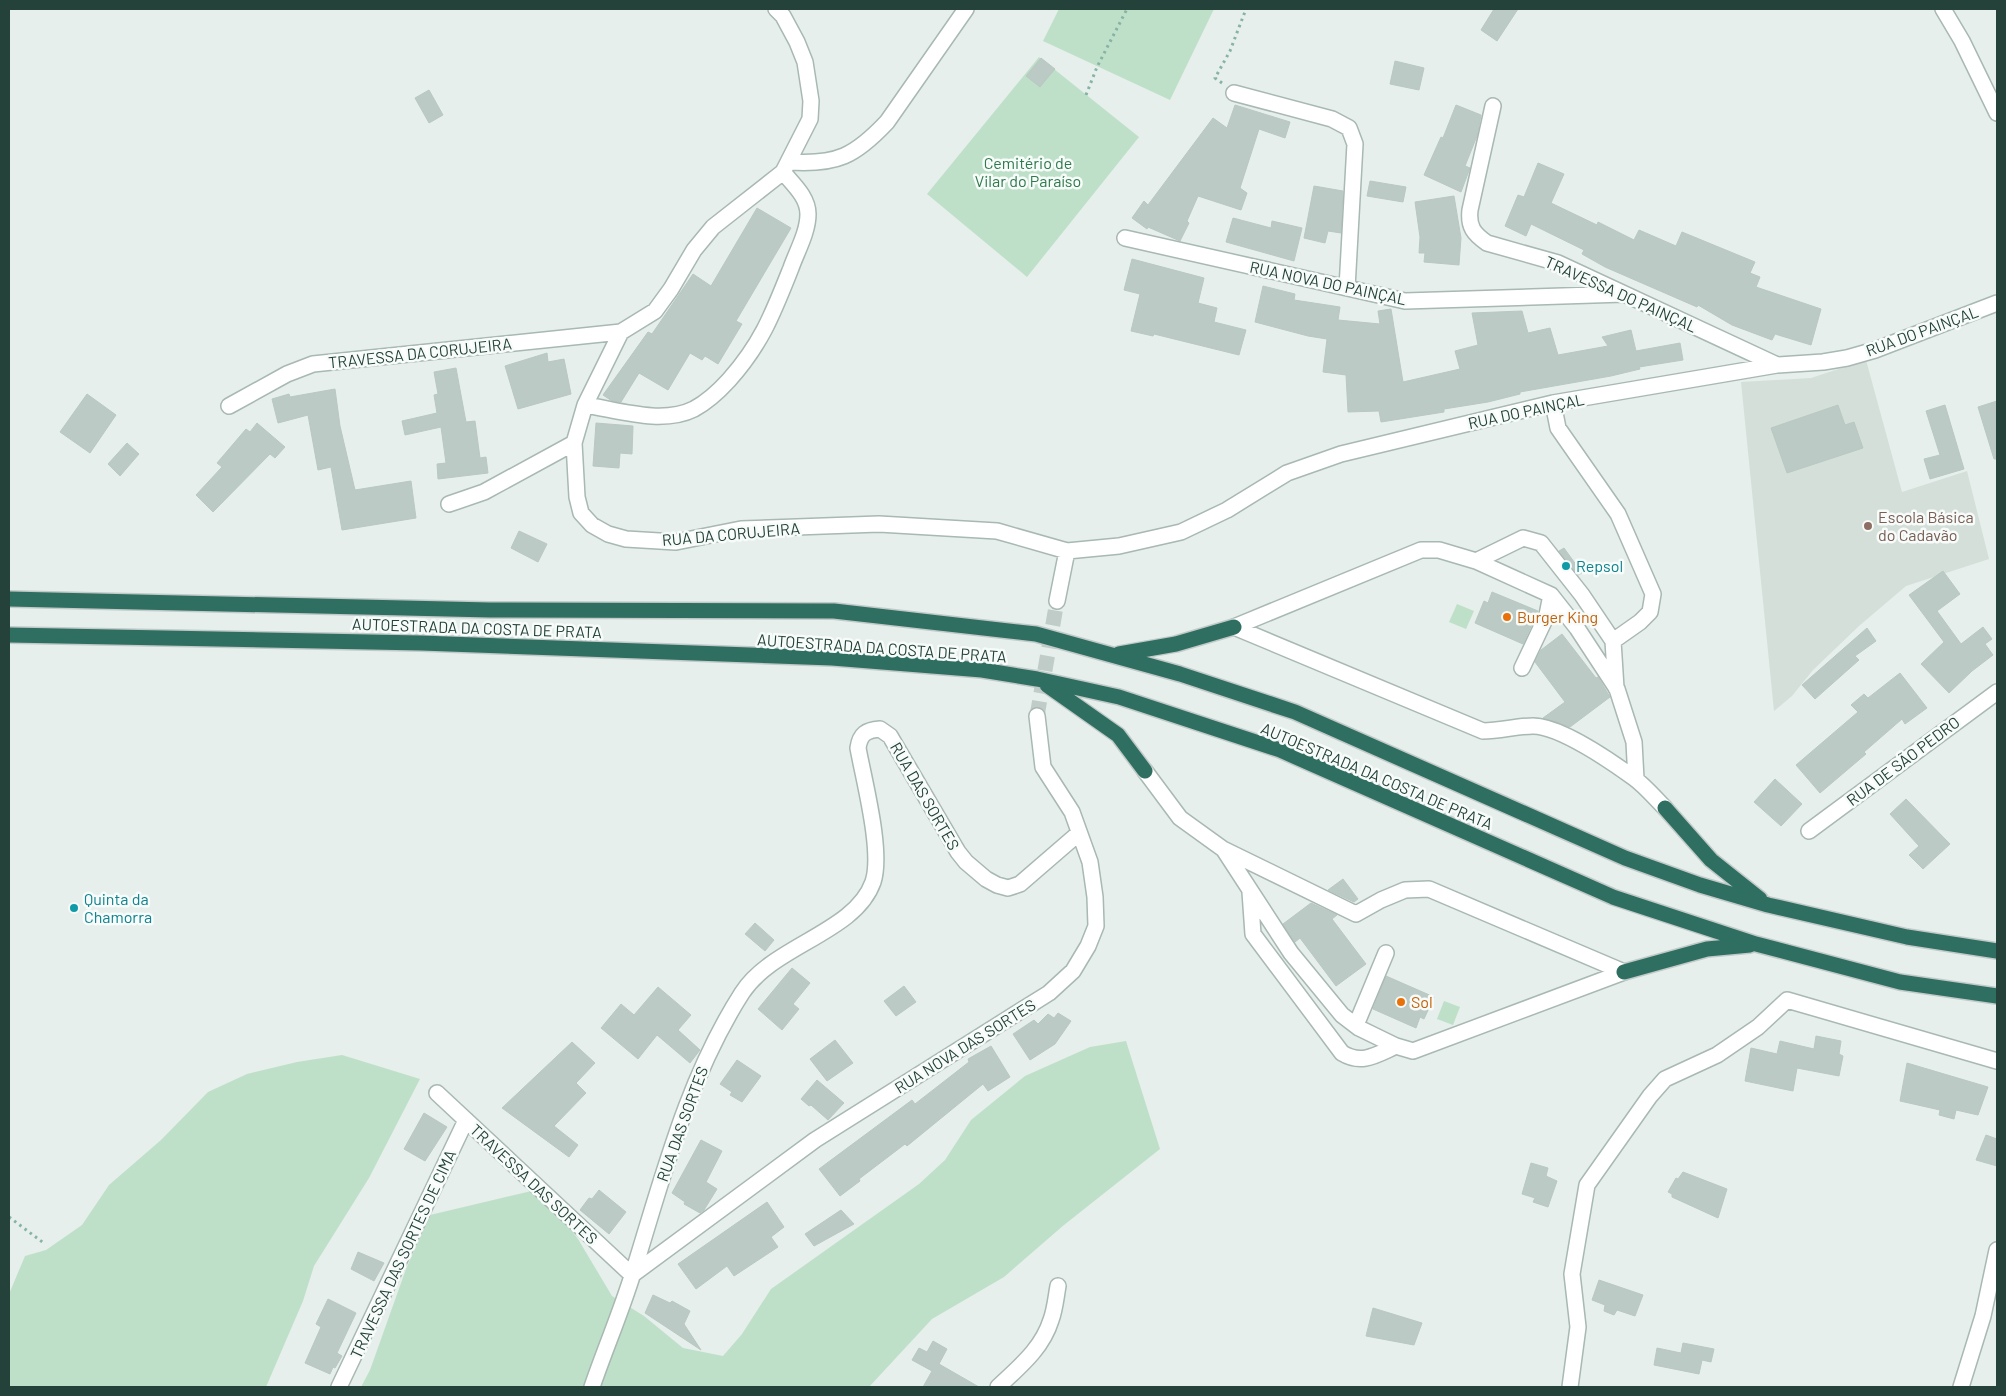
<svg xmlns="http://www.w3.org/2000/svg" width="2006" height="1396" font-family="Barlow,sans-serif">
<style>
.built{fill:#d4dfda}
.green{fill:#bfe0c8}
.building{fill:#bbcac4;stroke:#b8c9c2}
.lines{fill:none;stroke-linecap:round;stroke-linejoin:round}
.minor-tunnel{stroke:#bfccc8;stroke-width:15;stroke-dasharray:15 8;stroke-linecap:butt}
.minor-casing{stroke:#a8b8b2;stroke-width:18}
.highway-casing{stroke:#c2cac8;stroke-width:18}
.path{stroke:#86b3a5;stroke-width:3;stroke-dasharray:2.5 4;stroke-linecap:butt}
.minor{stroke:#fff;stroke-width:15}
.highway{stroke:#2f6f62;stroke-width:15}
.education-dot{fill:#8d6e63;stroke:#f7fbf9;stroke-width:2}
.culture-dot{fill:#0f9aa8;stroke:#f7fbf9;stroke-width:2}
.food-dot{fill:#e8710a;stroke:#f7fbf9;stroke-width:2}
.labels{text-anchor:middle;stroke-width:5;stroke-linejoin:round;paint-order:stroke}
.park-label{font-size:16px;fill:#2d7a4b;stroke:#f7fbf9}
.street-label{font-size:16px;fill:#24423a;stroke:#f7fbf9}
.education-label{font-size:16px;fill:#785e54;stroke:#f7fbf9;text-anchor:start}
.culture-label{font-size:16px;fill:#0d838f;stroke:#f7fbf9;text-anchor:start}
.food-label{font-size:16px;fill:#c56008;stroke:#f7fbf9;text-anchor:start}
</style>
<rect width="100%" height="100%" fill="#e6efeb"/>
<path class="built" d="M1866 360 1902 492 1967 471 1989 559 1906 586 1859 626 1813 670 1792 696 1774 711 1741 382 1811 378Z"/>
<path class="green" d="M1059 9H1214L1170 100 1043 41Z
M1039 57 1139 137 1027 277 927 194Z
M1457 604 1474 611 1466 629 1449 622Z
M1444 1001 1460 1007 1453 1025 1437 1019Z
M1126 1041 1160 1149 1064 1225 1004 1277 932 1319 869 1387H361L370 1370 406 1269 430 1215 540 1189 578 1239 612 1296 644 1316 683 1348 723 1356 742 1334 771 1289 919 1184 945 1160 971 1120 1025 1076 1090 1047Z
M342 1055 420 1079 369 1178 314 1266 303 1301 266 1387H9V1294L25 1256 46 1250 82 1225 109 1185 161 1140 208 1092 247 1074 297 1062Z"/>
<path class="building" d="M1494 9H1518L1497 41 1481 30Z
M1041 58 1055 69 1040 87 1026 76Z
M1395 61 1424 68 1419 90 1390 84Z
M429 90 443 115 429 123 415 98Z
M1235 105 1290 122 1285 138 1259 129 1240 188 1247 193 1241 210 1198 196 1187 221 1189 223 1180 241 1148 227 1147 229 1132 218 1144 201 1148 205 1213 118 1227 128Z
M1456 105 1481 115 1477 136 1465 166 1470 168 1461 192 1424 175 1441 137 1443 138Z
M1538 163 1564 174 1551 203 1597 225 1598 222 1634 240 1639 230 1676 246 1682 232 1755 262 1750 273 1760 277 1756 287 1821 309 1811 345 1775 334 1772 340 1732 325 1698 305 1697 307 1605 267 1582 254 1584 250 1531 224 1526 236 1505 226 1518 195 1524 197Z
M1370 181 1406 187 1403 202 1367 196Z
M1314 186 1343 191 1341 233 1328 231 1325 243 1304 238Z
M1454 196 1461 238 1459 265 1424 262 1425 253H1419L1420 237 1415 202Z
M757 208 791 228 736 321 742 324 718 364 705 356 702 360 690 353 668 390 639 373 621 402 612 401 603 395 648 332 652 334 693 274 711 286Z
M1233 218 1271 228 1272 221 1302 228 1294 261 1226 242Z
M1132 259 1204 278 1198 303 1217 308 1214 322 1246 330 1239 355 1154 334 1153 336 1131 331 1140 294 1124 290Z
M1263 286 1295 294 1294 300 1340 307 1338 320 1380 324 1378 311 1391 309 1403 382 1460 369 1455 351 1478 345 1472 313 1522 311 1528 333 1550 328 1558 355 1608 346 1602 337 1631 330 1636 351 1680 343 1683 360 1639 367 1640 369 1611 376 1520 392V394L1488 402 1444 409V412L1381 422 1379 411 1348 412 1346 375 1323 372 1327 339 1308 336 1255 322Z
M547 353 548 362 564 359 571 394 518 409 505 366Z
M456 368 466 422 475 421 480 458 486 457 488 473 438 479 437 464 446 463 441 427 405 435 402 421 437 413 434 395 438 394 434 372Z
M335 389 340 426 355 490 411 481 416 518 342 530 331 467 318 470 308 415 278 423 272 399 289 394 290 397Z
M87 394 116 415 90 453 60 432Z
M1997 401V459H1994L1978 407Z
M1838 405 1845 425 1854 422 1863 448 1787 473 1771 428Z
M1945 405 1964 469 1930 479 1924 459 1940 455 1926 411Z
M257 423 285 447 275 458 270 454 213 512 196 495 222 467 217 463 246 429 250 432Z
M596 423 633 426 632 454 620 453 619 468 593 466Z
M127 443 139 454 120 476 108 464Z
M519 531 547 544 538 562 511 548Z
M1564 548 1582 573 1578 575 1559 551Z
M1943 571 1960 594 1937 611 1961 644 1983 627 1992 639 1985 644 1993 655 1972 671 1949 693 1921 664 1944 642 1909 595Z
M1492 592 1538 611 1523 644 1475 623 1484 601 1488 603Z
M1867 628 1876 641 1855 656 1859 660 1815 699 1802 685Z
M1562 634 1596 678 1598 677 1610 697 1570 727 1543 718 1565 702 1535 662 1541 650Z
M1900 673 1927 708 1905 724 1902 719 1864 752 1866 754 1820 793 1796 765 1858 712 1851 705 1864 694 1868 698Z
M1775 779 1802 804 1781 826 1754 802Z
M1906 799 1950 844 1923 869 1909 855 1919 846 1890 814Z
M1343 879 1358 899 1354 902 1328 890Z
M1311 903 1337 915 1332 919 1366 964 1336 986 1300 938 1295 942 1283 924Z
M755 923 774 940 765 951 745 934Z
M792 968 810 983 793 1004 799 1009 782 1030 758 1009Z
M1386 976 1434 997 1424 1019 1420 1017 1416 1028 1373 1009Z
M904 986 916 1002 896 1016 884 1001Z
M658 987 691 1015 678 1030 700 1050 690 1063 657 1035 638 1059 601 1028 621 1004 634 1015Z
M1058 1013 1071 1021 1055 1044 1030 1060 1013 1034 1034 1020 1038 1024 1048 1014 1054 1018Z
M1816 1036 1841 1041 1839 1054 1843 1056 1839 1076 1797 1068 1793 1091 1745 1081 1751 1048 1777 1054 1780 1041 1814 1049Z
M835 1040 853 1063 827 1081 810 1059Z
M572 1042 595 1063 576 1083 586 1093 554 1126 578 1145 569 1157 502 1108Z
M991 1046 1010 1077 988 1091 983 1084 907 1146 905 1144 859 1179 860 1181 840 1196 819 1169 912 1100 915 1104 969 1062 968 1059Z
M737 1060 761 1076 742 1102 730 1095 732 1092 720 1084Z
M1907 1063 1988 1087 1978 1115 1956 1110 1954 1119 1939 1115 1940 1110 1900 1101Z
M817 1080 844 1103 828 1120 811 1105 809 1106 801 1099Z
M424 1113 447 1127 425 1161 404 1149Z
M1986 1135 1997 1139V1166L1976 1160Z
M701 1140 722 1151 706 1182 717 1189 704 1210 700 1213 684 1204 685 1202 672 1193Z
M1531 1163 1548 1168 1546 1176 1557 1181 1548 1207 1533 1202 1535 1198 1522 1194Z
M1683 1172 1727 1189 1718 1218 1672 1197V1194L1668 1192 1676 1178 1678 1179Z
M599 1190 626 1212 609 1234 580 1210 589 1198 592 1199Z
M767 1202 784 1227 771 1237 778 1247 734 1276 727 1266 696 1289 678 1264Z
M841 1210 854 1224 814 1246 805 1234Z
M358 1252 384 1263 374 1281 351 1269Z
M1599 1280 1643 1295 1635 1316 1617 1310 1614 1315 1604 1311 1605 1305 1592 1300Z
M653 1295 670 1303 672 1301 690 1311 684 1324 701 1350 645 1313Z
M328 1299 356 1313 337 1353 342 1356 335 1368 333 1367 330 1374 305 1363 321 1327 316 1324Z
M1373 1308 1422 1323 1414 1345 1366 1336Z
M933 1341 947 1349 939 1364 979 1387H923L932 1371 912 1360 919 1348 927 1352Z
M1683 1343 1714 1349 1711 1362 1702 1360 1699 1374 1654 1365 1657 1348 1681 1353Z"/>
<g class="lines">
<path class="minor-tunnel" d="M1037 716 1057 601"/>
<defs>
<path id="minor" d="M776 9 783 16 797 42 805 62 811 101 810 119 783 172 713 227 694 250 671 289 655 311 621 332 585 405 574 443 577 497 581 513 592 525 608 534 626 539 676 542 741 529 879 524 997 531 1067 551 1119 546 1181 532 1227 510 1287 473 1341 454 1553 403 1777 365 1823 362 1847 358 1875 350 1997 303
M1943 9 1962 41 1997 113
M1234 93 1332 119 1349 128 1355 144 1347 288
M1493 106 1470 210C1468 227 1474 234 1487 243L1558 263 1777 365
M790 162C837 165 855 156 887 122L966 9
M1125 238 1405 301 1624 294
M1553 403 1558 428 1618 514 1653 594 1650 612 1640 622 1613 641
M585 405C618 410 662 425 694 409 707 402 719 391 729 380 762 343 773 313 791 268 797 251 808 232 808 214 808 197 793 184 783 172
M229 406 287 374 313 364 621 332
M449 504 484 492 574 443
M1476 561 1523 538 1541 543 1582 595 1613 641 1616 688
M1057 601 1067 551
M1234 627 1421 550H1439L1476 561 1551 595 1577 628 1617 689 1634 742 1636 779
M1234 627 1483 731C1500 731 1517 726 1533 726 1560 726 1612 762 1634 778 1645 786 1655 798 1665 808
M1522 668 1547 615 1551 595
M1145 771 1180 818 1223 849 1356 914 1381 900 1405 890 1429 889 1624 972
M1809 831 1997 692
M1224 850 1291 953 1342 1015 1359 1028 1396 1046 1413 1051 1624 972
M1250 892 1253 934 1342 1053C1362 1065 1376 1055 1396 1046
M1356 1025 1386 953
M437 1093 632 1275
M632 1275 815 1140 1049 993 1073 971 1088 946 1096 926 1095 897 1090 862 1072 812 1043 767 1037 716
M339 1387 466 1120
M592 1387C605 1349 621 1312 633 1273 663 1177 687 1079 742 993 773 945 855 933 873 882 883 852 864 781 858 748 860 734 866 730 880 729L890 736 958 852 966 862 986 879 997 885 1008 888 1020 884 1079 833
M998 1387C1019 1367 1042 1349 1051 1320 1055 1309 1056 1297 1058 1286
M1570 1387 1578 1327 1572 1274 1587 1185 1650 1096 1665 1079 1717 1055 1758 1027 1787 1000 1997 1061
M1961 1387 1983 1316 1997 1250"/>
<path id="highway" d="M9 599 490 610 834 611 1036 634 1180 674 1295 712 1625 858 1700 885 1768 905 1907 937 1997 951
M9 635 421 643 832 658 982 670 1037 679 1119 697 1280 750 1613 897 1756 944 1900 982 1997 996
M1119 654 1176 644 1234 627
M1047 685 1118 735 1145 771
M1665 808 1711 860 1760 899
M1624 972 1707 949 1750 945"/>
</defs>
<use href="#minor" class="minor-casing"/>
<use href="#highway" class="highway-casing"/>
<path class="path" d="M1222 83 1215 78 1230 51 1246 9
M1086 95 1097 67 1127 9
M9 1217 45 1244"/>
<use href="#minor" class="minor"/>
<use href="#highway" class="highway"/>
</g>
<circle class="education-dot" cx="1868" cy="526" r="5"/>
<g class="culture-dot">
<circle cx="1566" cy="566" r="5"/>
<circle cx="74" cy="908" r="5"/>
</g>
<g class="food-dot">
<circle cx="1507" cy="617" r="5"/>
<circle cx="1401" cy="1002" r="5"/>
</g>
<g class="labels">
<g class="park-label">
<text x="1028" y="169">Cemitério de<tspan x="1028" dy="18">Vilar do Paraíso</tspan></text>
</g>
<g class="street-label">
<text transform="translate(1328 283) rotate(12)" y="6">RUA NOVA DO PAINÇAL</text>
<text transform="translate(1621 294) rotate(24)" y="6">TRAVESSA DO PAINÇAL</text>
<text transform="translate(1922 331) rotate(-20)" y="6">RUA DO PAINÇAL</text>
<text transform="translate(420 353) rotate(-6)" y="6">TRAVESSA DA CORUJEIRA</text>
<text transform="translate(1526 411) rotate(-12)" y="6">RUA DO PAINÇAL</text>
<text transform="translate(731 534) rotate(-5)" y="6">RUA DA CORUJEIRA</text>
<text transform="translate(477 628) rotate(2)" y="6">AUTOESTRADA DA COSTA DE PRATA</text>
<text transform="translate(882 648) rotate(4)" y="6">AUTOESTRADA DA COSTA DE PRATA</text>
<text transform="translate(1903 761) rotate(-37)" y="6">RUA DE SÃO PEDRO</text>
<text transform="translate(1377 776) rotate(23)" y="6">AUTOESTRADA DA COSTA DE PRATA</text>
<text transform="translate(925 796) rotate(60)" y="6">RUA DAS SORTES</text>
<text transform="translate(965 1046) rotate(-32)" y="6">RUA NOVA DAS SORTES</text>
<text transform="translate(682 1124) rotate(-70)" y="6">RUA DAS SORTES</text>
<text transform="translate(534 1184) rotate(43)" y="6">TRAVESSA DAS SORTES</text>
<text transform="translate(403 1254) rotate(-65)" y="6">TRAVESSA DAS SORTES DE CIMA</text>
</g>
<g class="education-label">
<text x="1878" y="523">Escola Básica<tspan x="1878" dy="18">do Cadavão</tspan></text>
</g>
<g class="culture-label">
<text x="1576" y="572">Repsol</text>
<text x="84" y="905">Quinta da<tspan x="84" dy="18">Chamorra</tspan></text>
</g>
<g class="food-label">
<text x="1517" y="623">Burger King</text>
<text x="1411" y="1008">Sol</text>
</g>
</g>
<rect width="2006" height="1396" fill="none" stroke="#24423a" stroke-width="20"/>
</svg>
